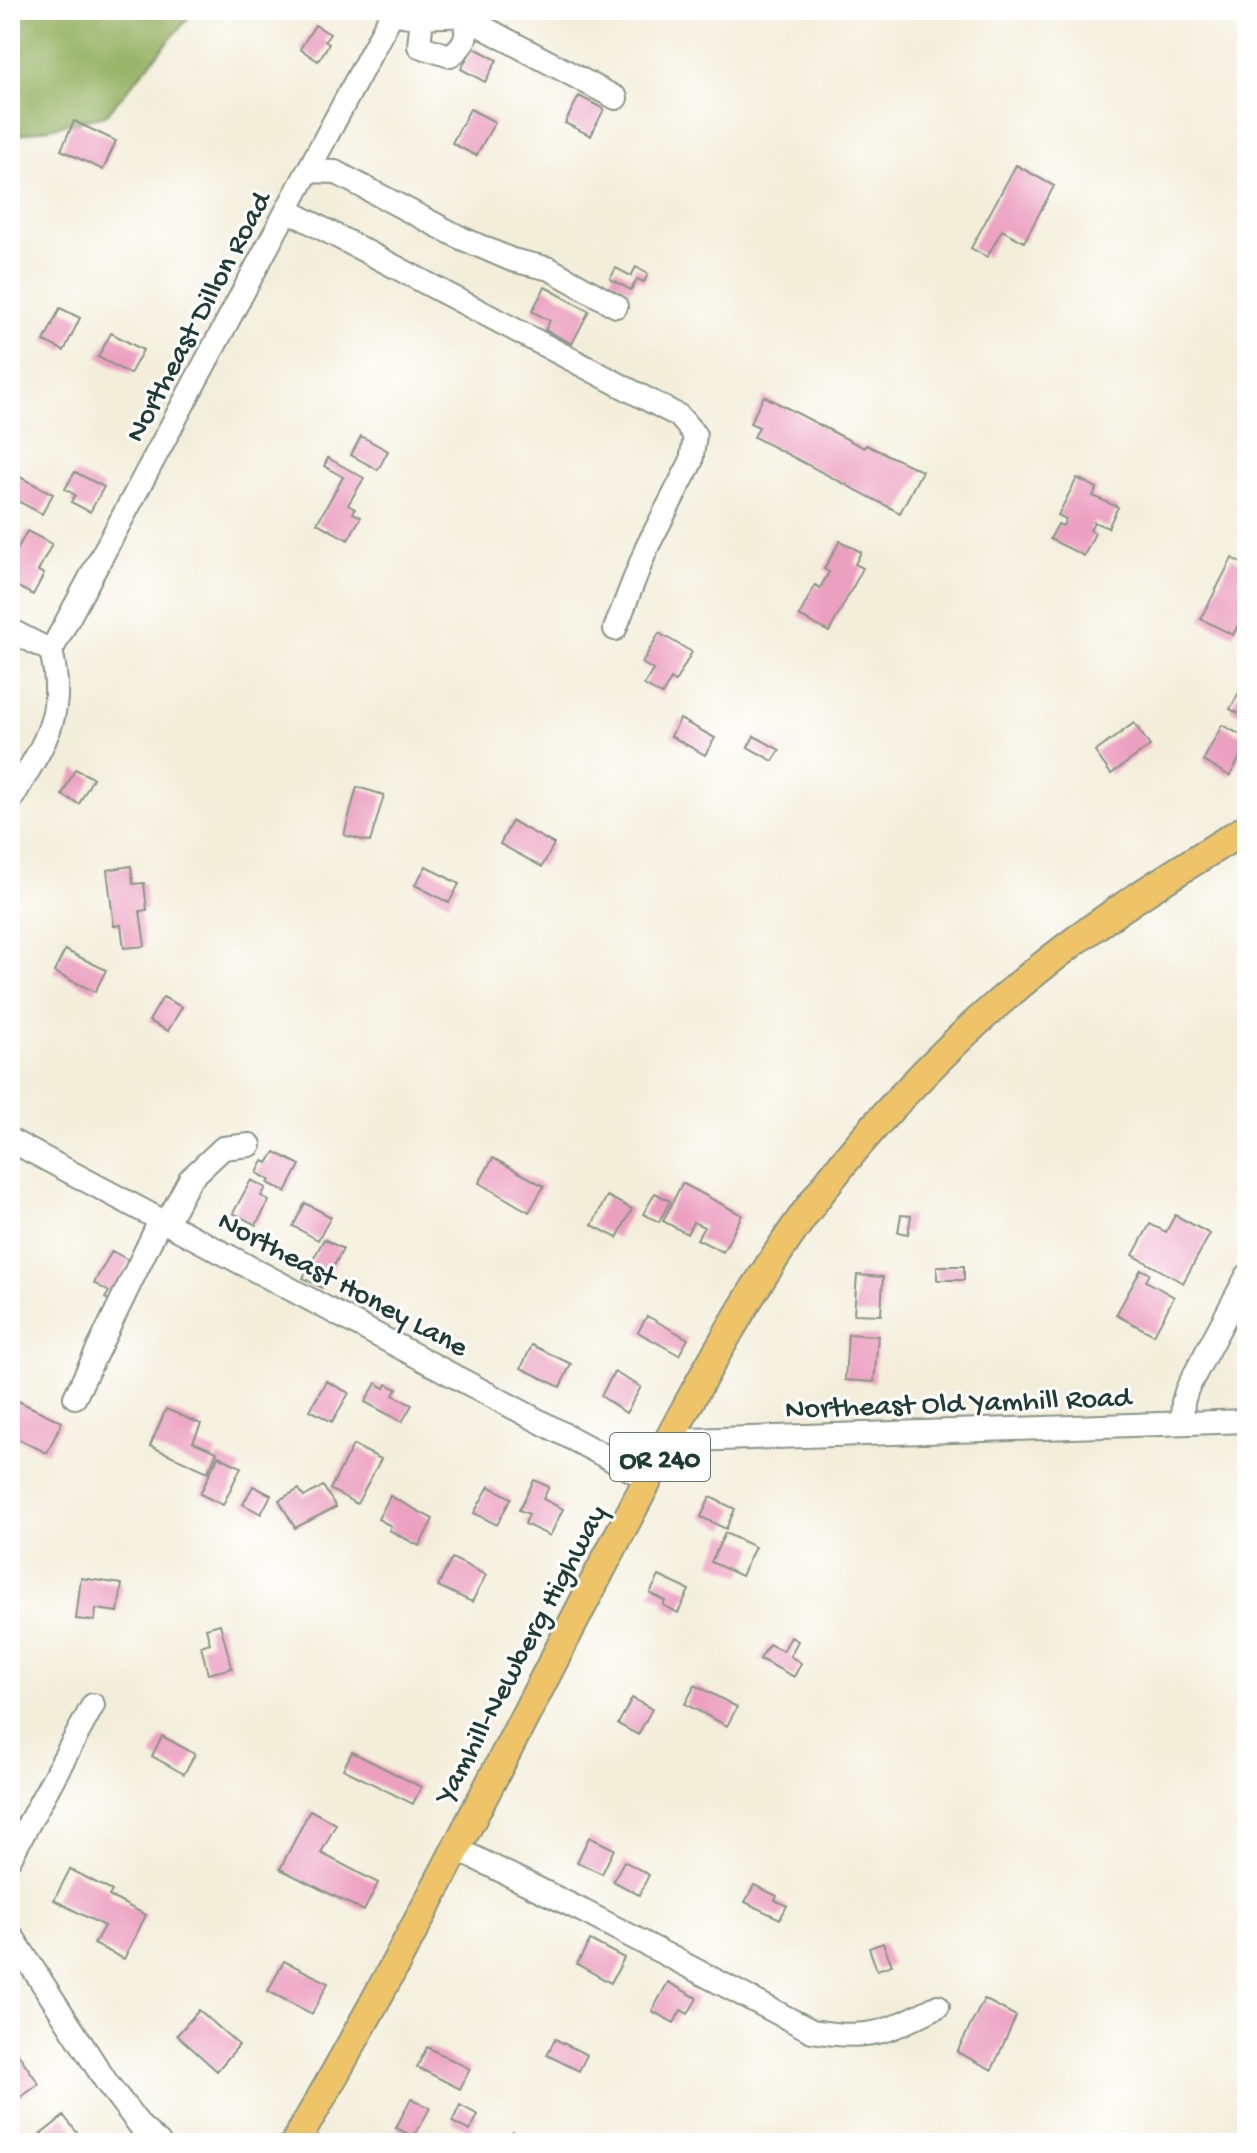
<svg xmlns="http://www.w3.org/2000/svg" width="1257" height="2153" font-family="'Gochi Hand',sans-serif">
<style>
.forest{fill:#97b265;stroke:#5b784c;stroke-width:2}
.building{fill:#eca0c0}
.lines{fill:none;stroke-linecap:round;stroke-linejoin:round}
.minor-casing{stroke:#899687;stroke-width:26}
.major-casing{stroke:#899687;stroke-width:32}
.minor{stroke:#fff;stroke-width:22}
.major{stroke:#efc469;stroke-width:28}
.labels{text-anchor:middle;stroke-width:6;stroke-linejoin:round;paint-order:stroke}
.shield{fill:#fff;stroke:#627771;stroke-width:2}
.shield-label{font-size:28px;font-weight:bold;fill:#1f3d34}
.street-label{font-size:30px;fill:#1f3d34;stroke:#fff}
</style>
<rect width="100%" height="100%" fill="#fff"/>
<filter id="ink" filterUnits="userSpaceOnUse"><feTurbulence type="fractalNoise" baseFrequency=".0125" numOctaves="2"/><feDisplacementMap in="SourceGraphic" scale="16" xChannelSelector="R" yChannelSelector="G"/><feConvolveMatrix kernelMatrix="1 2 1 2 8 2 1 2 1" color-interpolation-filters="sRGB"/></filter>
<filter id="wash" filterUnits="userSpaceOnUse"><feTurbulence type="fractalNoise" baseFrequency=".006" numOctaves="4" result="noise"/><feDisplacementMap in="SourceGraphic" scale="32" xChannelSelector="R" yChannelSelector="G"/><feGaussianBlur stdDeviation="1.8" result="paint"/><feColorMatrix in="noise" values="0 0 0 0 0 0 0 0 0 0 0 0 0 0 0 0 0 1.4 0 .05"/><feComposite in="paint" operator="in"/></filter>
<g filter="url(#wash)">
<rect width="100%" height="100%" fill="#f3eeda"/>
<path class="forest" d="M10 10H192L191 15 106 115 10 137Z"/>
<g id="blocks">
<path class="building" d="M315 25 330 34 325 41 329 44 318 61 300 49Z
M473 47 497 60 485 82 461 69Z
M579 96 604 109 591 136 565 123Z
M470 109 495 122 476 156 452 143Z
M74 121 116 141 103 170 61 150Z
M1016 165 1054 186 1024 242 1002 230 987 257 971 248Z
M636 267 648 274 644 282 637 279 631 290 610 279 616 268 631 276Z
M545 287 589 311 572 344 545 330 550 321 532 311Z
M60 308 80 318 64 351 44 341Z
M111 333 143 350 130 374 98 357Z
M764 396 864 448 866 445 922 471 900 513 754 437 759 427 750 423Z
M361 436 388 451 378 470 351 455Z
M328 458 364 478 348 505 355 509 353 513 361 517 348 540 317 523 343 477 324 466Z
M75 472 104 487 90 512 71 502 75 495 65 489Z
M18 476 53 494 42 514 10 497V491Z
M1077 478 1097 488 1093 496 1118 507 1108 528 1094 522 1090 530 1095 533 1084 556 1050 539 1058 524 1063 526 1066 519 1058 515Z
M27 531 52 544 38 571 44 574 33 595 11 583 14 576 10 574V563Z
M840 541 861 552 855 564 863 568 829 632 799 616 815 585 820 588 829 572 824 569Z
M1232 558 1247 566V627L1239 623 1233 635 1201 619Z
M659 633 692 652 675 682 671 679 662 695 644 685 653 670 642 663Z
M1247 678V718L1230 709Z
M680 719 715 738 705 755 671 736Z
M1134 723 1150 746 1111 774 1095 752Z
M1222 725 1247 738V744L1230 776 1203 761Z
M754 736 780 750 773 761 748 747Z
M75 769 93 778 79 804 62 795Z
M357 787 384 795 370 842 344 835Z
M512 821 554 844 542 867 500 844Z
M131 866 133 884 144 883 147 910 140 911 145 946 124 948 121 925 114 926 107 870Z
M426 866 459 884 449 903 415 885Z
M65 950 106 970 95 992 54 972Z
M163 997 182 1007 168 1031 149 1021Z
M275 1152 300 1165 286 1192 268 1183 270 1180 257 1173 263 1161 268 1163Z
M493 1158 544 1186 529 1212 479 1183Z
M251 1180 266 1188 261 1196 269 1201 256 1225 233 1213Z
M682 1183 742 1215 723 1252 697 1239 704 1227 693 1222 687 1234 663 1221Z
M655 1193 670 1201 659 1222 643 1214Z
M607 1196 632 1209 617 1238 592 1225Z
M305 1203 331 1217 318 1240 293 1226Z
M901 1215 911 1216 908 1234 898 1232Z
M1175 1215 1210 1234 1183 1283 1133 1255 1150 1224 1166 1232Z
M324 1239 343 1249 322 1288 303 1278Z
M112 1251 130 1261 113 1291 119 1295 115 1303 105 1298 109 1292 94 1283Z
M937 1266H964V1280H937Z
M1141 1269 1150 1274 1146 1281 1174 1297 1154 1335 1116 1315Z
M857 1275 883 1277 881 1315 854 1314Z
M647 1316 688 1339 679 1355 638 1332Z
M848 1334 878 1336 874 1382 845 1380Z
M532 1345 571 1364 560 1387 521 1368Z
M614 1372 641 1387 626 1413 601 1396Z
M326 1381 349 1393 332 1422 310 1410Z
M376 1383 385 1388 387 1384 397 1389 393 1395 412 1405 402 1422 365 1402Z
M10 1397 62 1422 47 1453 10 1435Z
M166 1409 201 1424 193 1442 217 1452 208 1472 150 1446Z
M353 1445 381 1459 357 1504 330 1489Z
M218 1456 241 1467 223 1505 200 1494Z
M534 1480 549 1487 543 1499 563 1509 550 1536 525 1524 529 1514 519 1510Z
M253 1486 271 1495 261 1514 243 1504Z
M323 1486 336 1507 295 1528 279 1500 299 1489 304 1497Z
M489 1486 511 1498 497 1525 474 1513Z
M390 1496 433 1519 419 1546 389 1530 391 1526 378 1519Z
M710 1497 735 1509 726 1529 701 1517Z
M725 1533 755 1547 741 1576 711 1562Z
M452 1558 486 1575 472 1602 438 1586Z
M659 1576 689 1590 678 1613 663 1605 665 1601 650 1593Z
M81 1578 122 1584 118 1612 96 1609 95 1621 76 1619Z
M220 1624 232 1668 208 1674 201 1646 210 1643 206 1628Z
M791 1637 798 1641 790 1656 801 1663 794 1677 760 1659 769 1644 783 1651Z
M695 1685 737 1707 727 1726 685 1704Z
M632 1698 652 1709 638 1735 618 1724Z
M162 1736 195 1754 184 1774 152 1756Z
M352 1752 421 1787 413 1804 343 1769Z
M310 1810 336 1824 321 1853 378 1883 364 1911 280 1869Z
M589 1837 614 1849 602 1874 577 1862Z
M624 1861 649 1875 639 1895 613 1881Z
M70 1869 112 1891 109 1896 146 1915 124 1959 94 1944 104 1926 54 1900Z
M754 1885 777 1896 775 1900 787 1906 780 1919 745 1902Z
M590 1940 624 1958 611 1983 577 1964Z
M883 1943 892 1965 877 1970 869 1948Z
M284 1961 328 1983 312 2014 268 1991Z
M668 1982 697 1998 688 2014 681 2010 674 2023 652 2011Z
M984 1999 1016 2016 992 2070 957 2052Z
M199 2010 239 2045 217 2071 177 2035Z
M555 2039 587 2055 579 2071 547 2055Z
M10 2042 39 2084 15 2101 10 2094Z
M427 2047 470 2069 460 2089 417 2067Z
M411 2098 430 2108 414 2137 396 2128Z
M460 2105 478 2115 470 2131 452 2122Z
M64 2116 85 2143H47L40 2135Z
M513 2132 534 2143H508Z"/>
</g>
</g>
<g filter="url(#ink)">
<use href="#blocks" fill-opacity="0" stroke="#899687" stroke-width="2"/>
<g class="lines">
<defs>
<path id="minor" d="M393 12C415 21 438 14 462 16 471 34 465 45 450 56L419 46 422 17
M462 16 616 98
M308 171 335 172 461 238 512 260 550 269 616 306
M287 210 679 416 695 435 691 462 647 547 615 629
M10 630 51 651C68 719 41 746 10 802
M51 651 394 10
M10 1140 648 1479
M167 1222 190 1179 223 1148 250 1145
M75 1397 161 1219
M1182 1423 1183 1402 1187 1389 1247 1276
M672 1436 690 1440 1247 1421
M455 1848 583 1911 812 2031C872 2041 886 2032 938 2006
M10 1858 93 1705
M10 1933 107 2083 141 2127 159 2143"/>
<path id="major" d="M295 2143C408 1950 507 1748 611 1550 688 1404 763 1251 873 1128 928 1066 988 1008 1054 957 1115 909 1181 869 1247 828"/>
</defs>
<use href="#minor" class="minor-casing"/>
<use href="#major" class="major-casing"/>
<use href="#minor" class="minor"/>
<use href="#major" class="major"/>
</g>
</g>
<g class="labels">
<rect class="shield" x="610" y="1433" width="100" height="48" rx="6"/>
<g class="shield-label">
<text x="660" y="1467">OR 240</text>
</g>
<g class="street-label">
<text transform="translate(196 316) rotate(-62)" y="10">Northeast Dillon Road</text>
<text transform="translate(344 1282) rotate(28)" y="10">Northeast Honey Lane</text>
<text transform="translate(958 1401) rotate(-2)" y="10">Northeast Old Yamhill Road</text>
<text transform="translate(519 1653) rotate(-62)" y="10">Yamhill-Newberg Highway</text>
</g>
</g>
<rect width="1257" height="2153" fill="none" stroke="#fff" stroke-width="40"/>
</svg>
